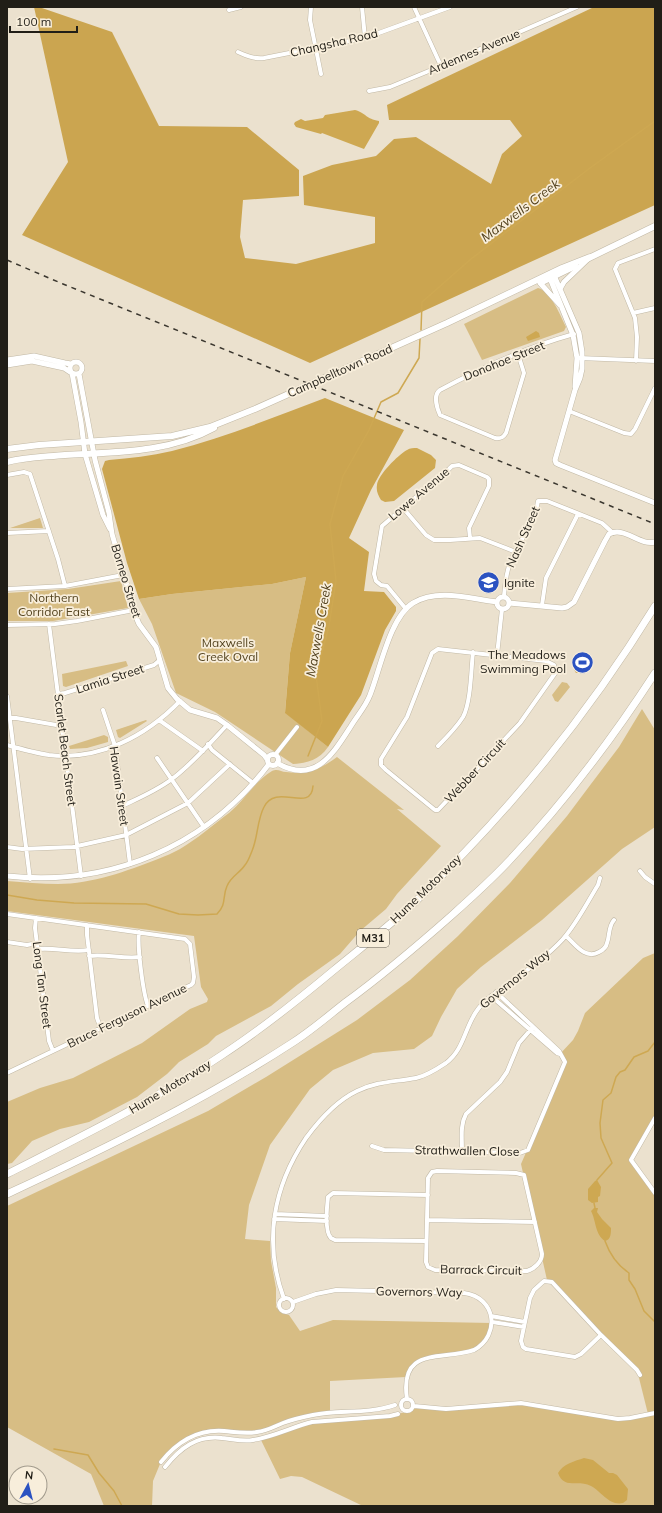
<svg xmlns="http://www.w3.org/2000/svg" width="662" height="1513" font-family="Mulish,sans-serif">
<style>
.green{fill:#d7bd84}
.forest{fill:#cba550}
.water{fill:#cea852}
.lines{fill:none;stroke-linecap:round;stroke-linejoin:round}
.stream{stroke:#cea852;stroke-width:1.5}
.minor-casing{stroke:#c1b8a5;stroke-width:5}
.tertiary-casing{stroke:#c1b8a5;stroke-width:6}
.primary-casing{stroke:#c1b8a5;stroke-width:7}
.motorway-casing{stroke:#c1b8a5;stroke-width:8}
.minor{stroke:#fff;stroke-width:4}
.tertiary{stroke:#fff;stroke-width:5}
.primary{stroke:#fff;stroke-width:6}
.motorway{stroke:#fff;stroke-width:7}
.rail{stroke:#3b372f;stroke-width:1.5;stroke-dasharray:5 5;stroke-linecap:butt}
.labels{text-anchor:middle;stroke-width:3.5;stroke-linejoin:round;paint-order:stroke}
.shield{fill:#f8eedb;stroke:#625c52;stroke-width:1}
.shield-label{font-size:11px;font-weight:bold;fill:#211e17}
.street-label{font-size:12px;fill:#211e17;stroke:#f8eedb}
.poi-label{font-size:12px;fill:#211e17;stroke:#f8eedb;text-anchor:start}
.park-label{font-size:12px;fill:#554521;stroke:#f8eedb}
.water-label{font-size:13px;font-style:italic;fill:#52411d;stroke:#f8eedb}
</style>
<rect width="100%" height="100%" fill="#ebe1ce"/>
<path class="green" d="M538 288C551 291 560 315 566 327L564 331 482 360 464 324Z
M40 518 43 528H10Z
M306 577 290 653 285 712 328 747C319 760 308 763 293 764L215 712 176 693 152 624 139 599 172 594 272 584Z
M121 581 128 608 53 621H7V593L68 589Z
M126 661 128 666 66 687 63 686 62 674Z
M562 682 567 683 570 687 558 702 555 701 552 695Z
M642 709 655 730V827L622 849 542 920 481 967 457 989 441 1017 432 1036 414 1049 373 1053 333 1070 310 1089 270 1145 249 1205 245 1239 270 1241 271 1261 276 1288V1307L282 1313 289 1315 300 1331 333 1320 492 1323 487 1339 474 1350 432 1357 411 1367 406 1377 330 1381V1411L294 1420 261 1431 213 1430 188 1438 160 1464 153 1481 152 1506H104L91 1474 7 1427V1206L208 1111 266 1077 357 1020 410 980 458 936 510 883 567 816 591 784 619 747Z
M146 720 147 721 120 738 118 737 116 730Z
M104 735 108 737V742L87 748 70 749 69 746Z
M337 757 404 810 397 809 441 846 397 894 386 909 360 931 340 954 298 984 271 1006 216 1036 208 1044 179 1062 167 1074 137 1097 89 1122 60 1129 32 1141 12 1163 7 1164V1102L40 1088 73 1078 142 1043 190 1009 207 1002 208 999 201 987 194 936 7 911V881C24 882 41 884 58 884 92 884 127 871 158 859 165 856 173 853 180 849 197 839 213 825 229 813 244 801 255 781 272 771 278 768 281 772 286 772 306 775 321 769 337 757Z
M655 953V1118L631 1159 655 1193V1506H363L302 1477 291 1476 280 1479 260 1438 316 1421 388 1416 411 1411 413 1406 434 1409 522 1403 617 1419 648 1414 637 1370 552 1282 547 1280 521 1164 565 1063 560 1054 573 1040 578 1031 585 1013 643 958Z"/>
<path class="forest" d="M34 7H39L112 32 159 126 247 127 299 170V196L243 200 240 237 245 258 296 264 375 243V217L304 205 303 176 332 165 376 156 394 139 416 137 491 184 502 154 522 136 510 120H389L387 105 594 7H655V205L310 363 22 235 68 162Z
M325 398 404 430 371 490 349 538 369 552 364 591 384 592 396 607V611L385 630 361 695 328 747 285 713 290 653 306 577 272 584 172 594 139 599 127 563 102 469 105 461 109 460C130 458 151 456 172 451 224 438 274 417 325 398Z"/>
<path class="water" d="M355 110C366 113 366 119 379 121V123L364 149 322 133 321 134 296 127 294 124 295 122 301 119 305 121 323 118 325 115Z
M536 331 539 333 540 337 528 341 526 337Z
M417 448 431 455 436 460 435 468 394 501 385 502 381 500C378 495 376 491 377 485 378 475 398 455 407 450 410 448 414 448 417 448Z
M585 657 587 658 579 669 581 670 579 673H576L573 668 575 666 577 667Z
M597 1180 601 1187 600 1196 598 1197V1202L592 1203 588 1200V1189L595 1181Z
M594 1208H598L597 1212 602 1219 611 1228C611 1233 611 1240 605 1241 595 1235 596 1220 591 1211Z
M584 1458 593 1460 609 1473H613L617 1475 628 1489 627 1500 623 1503C609 1506 602 1492 591 1486 578 1479 564 1490 558 1473 563 1464 575 1461 584 1458Z"/>
<g class="lines">
<path class="stream" d="M421 330 422 302 471 259 590 168 655 121
M308 756 322 721 316 675 329 626 336 581 330 524 343 476 369 430 381 402 398 393 419 358 420 339
M7 895 37 900 74 903 146 904 179 914 198 915 217 914C227 904 222 897 227 886 231 876 240 873 245 865 248 862 250 856 252 851 258 837 257 820 264 807 276 782 311 814 313 786
M597 1180 612 1163 601 1138 600 1123 603 1100 611 1093 616 1077 620 1072 625 1070 634 1057 648 1051 655 1042
M594 1203 595 1208
M605 1241C610 1255 617 1265 629 1273V1280L635 1289 644 1311 655 1322
M54 1449 88 1455 99 1473 114 1491 122 1506"/>
<defs>
<path id="minor" d="M311 7 310 20 321 74
M362 7 365 38
M414 7 441 66
M229 10 241 7
M238 52C247 56 254 59 264 58L365 38 450 7
M369 91 390 87 441 66 577 7
M633 313 655 308
M518 354 524 373 506 433C503 438 500 439 495 438L440 415C437 408 433 395 440 390 483 367 527 347 574 334
M579 358 655 361
M636 361 637 337 635 318 615 269 618 263 655 249
M569 411 624 433 631 434 635 429 655 388
M7 475 24 472 30 474 58 559 65 586
M403 508 426 535 434 540H450L480 538 516 552
M7 533 49 531
M7 589 65 586 123 575
M504 596C505 584 506 572 511 560 520 540 535 522 538 501H547L602 523 613 533
M542 605 546 578 578 514
M406 609 387 586 381 585 376 581 374 574 382 526 449 469 452 466 459 465 487 477 489 479V486L469 528 470 538
M49 624 81 876
M7 625 55 624 77 621 134 610
M438 649 546 661 554 665 556 672 520 723 438 810H435L386 770 381 765V759L407 717 432 653Z
M497 655 502 609
M58 694 65 693 154 665 160 660
M7 696 30 879
M103 710 115 746 130 864
M10 718H16L62 726
M159 720 203 751
M208 744 212 750 253 783
M7 745C21 749 35 753 49 755 99 761 146 736 180 701
M438 746C447 737 456 728 463 717 471 702 471 670 473 652
M275 755 297 727
M157 758 204 827
M122 806C139 798 156 791 172 779 192 764 210 743 227 725
M7 847 22 849 73 847 126 835 188 803 230 764
M640 871 645 877 655 884
M7 914 185 939 190 944 194 977 193 983 191 985 7 1073
M36 918 35 928 49 1041 53 1051
M87 925V935L97 1018 101 1029
M139 932C137 946 143 993 148 1006
M566 936C575 944 585 960 599 952 603 950 606 948 607 943 610 935 608 927 614 920
M7 942 27 945 37 943
M38 949C55 947 71 953 89 950
M89 956C107 954 123 959 140 957
M491 996 557 1053 560 1054
M655 1118 631 1160 655 1193
M372 1146 384 1150 520 1153 528 1150 565 1062 559 1051 496 992
M462 1151C462 1138 460 1125 466 1114L500 1082 507 1072 519 1043 533 1027
M437 1171 516 1173 524 1175 542 1254C542 1262 534 1269 527 1271L435 1270 428 1267 426 1262 428 1178 432 1172Z
M275 1214 327 1216
M274 1219 327 1221
M427 1220 535 1222
M426 1241 335 1240 331 1238C324 1231 327 1206 328 1197L333 1193 428 1195
M279 1305a7 7 0 1 1 14 0a7 7 0 1 1-14 0Z
M284 1299C263 1242 273 1187 306 1138 320 1119 336 1101 357 1091 378 1081 394 1082 416 1078 426 1076 437 1069 446 1063 462 1051 464 1033 473 1017 476 1011 481 1005 486 1000 510 982 543 961 563 939 577 923 587 903 598 885L600 878
M293 1302 316 1294 336 1290 464 1293C496 1297 501 1335 474 1350 441 1361 399 1346 407 1399
M491 1316 525 1322
M492 1322 524 1327
M601 1335 552 1282 544 1281 534 1290 530 1298 521 1341 523 1347 526 1349 575 1357 581 1354 601 1335 637 1370 640 1375
M401 1405a6 6 0 1 1 12 0a6 6 0 1 1-12 0Z
M414 1406 446 1409 521 1403 618 1419 630 1418 655 1413
M161 1462C177 1442 197 1429 224 1431 235 1432 246 1434 257 1432 267 1431 275 1426 283 1423 293 1419 303 1417 313 1415 339 1410 369 1414 395 1405
M165 1467C180 1448 197 1435 222 1438 233 1439 243 1442 253 1440 273 1437 292 1427 312 1422L390 1416 398 1414"/>
<path id="tertiary" d="M553 273 579 333 582 352V369L580 378 575 390 555 460 556 463 560 465 655 503
M549 276 573 335 577 358 575 387
M540 283 560 305
M560 289 564 282 588 259
M7 360 34 356 65 363 71 364
M70 368a6 6 0 1 1 12 0a6 6 0 1 1-12 0Z
M7 365 32 361 64 368 70 372
M72 373 81 422 85 454 103 515 110 529
M79 374 95 460 109 513 112 534 136 617 139 624 156 647 168 688 177 699 190 710 217 718 227 725 264 755 267 759
M497 603a6 6 0 1 1 12 0a6 6 0 1 1-12 0Z
M509 603 562 608 567 607 574 602 605 541 609 534C625 526 639 546 655 542
M267.5 760a5.5 5.5 0 1 1 11 0a5.5 5.5 0 1 1-11 0Z
M277 763C315 785 333 754 351 726 357 716 366 706 370 695 380 670 390 617 413 603 438 588 471 599 497 602
M7 876C110 887 206 847 269 764"/>
<path id="primary" d="M587 259 655 226
M542 282 575 266
M7 449 39 445 172 436 210 427 255 409 447 323 562 268 590 257
M7 462C26 457 45 457 65 455 115 452 169 453 214 428"/>
<path id="motorway" d="M7 1174C80 1137 154 1101 222 1055 262 1029 298 1000 334 970 362 947 392 924 418 899 509 812 589 713 655 606
M7 1194C104 1149 201 1102 292 1043 311 1031 328 1016 346 1002 383 975 417 946 451 916 470 899 489 882 507 863 562 805 611 741 655 673"/>
</defs>
<use href="#minor" class="minor-casing"/>
<use href="#tertiary" class="tertiary-casing"/>
<use href="#primary" class="primary-casing"/>
<use href="#motorway" class="motorway-casing"/>
<use href="#minor" class="minor"/>
<use href="#tertiary" class="tertiary"/>
<use href="#primary" class="primary"/>
<use href="#motorway" class="motorway"/>
<path class="rail" d="M7 260 63 284 655 524"/>
</g>
<defs>
<symbol id="school-disc" viewBox="-11 -11 22 22"><circle r="9.5" fill="#2b52c1" stroke="#f8eedb"/><path d="M0-5L7-2L0 1L-7-2ZM-4 1L0 2.5L4 1V4Q0 6-4 4Z" fill="#fff"/></symbol>
<symbol id="stadium-disc" viewBox="-11 -11 22 22"><circle r="9.5" fill="#2b52c1" stroke="#f8eedb"/><path d="M0-5a6.5 5 0 1 0 0 10a6.5 5 0 1 0 0-10ZM-3.5-1.8h7v3.6h-7Z" fill="#fff"/></symbol>
</defs>
<g fill-rule="evenodd">
<use href="#school-disc" x="476" y="570" width="25" height="25"/>
<use href="#stadium-disc" x="570" y="650" width="25" height="25"/>
</g>
<g class="labels">
<rect class="shield" x="357" y="929" width="32" height="18" rx="3"/>
<g class="shield-label">
<text x="373" y="942">M31</text>
</g>
<g class="street-label">
<text transform="translate(334 43) rotate(-13)" y="4">Changsha Road</text>
<text transform="translate(474 52) rotate(-23)" y="4">Ardennes Avenue</text>
<text transform="translate(504 361) rotate(-22)" y="4">Donohoe Street</text>
<text transform="translate(340 371) rotate(-24)" y="4">Campbelltown Road</text>
<text transform="translate(419 494) rotate(-40)" y="4">Lowe Avenue</text>
<text transform="translate(523 537) rotate(-66)" y="4">Nash Street</text>
<text transform="translate(126 581) rotate(73)" y="4">Borneo Street</text>
<text transform="translate(110 679) rotate(-18)" y="4">Lamia Street</text>
<text transform="translate(65 750) rotate(83)" y="4">Scarlet Beach Street</text>
<text transform="translate(475 771) rotate(-47)" y="4">Webber Circuit</text>
<text transform="translate(119 786) rotate(82)" y="4">Hawain Street</text>
<text transform="translate(426 889) rotate(-44)" y="4">Hume Motorway</text>
<text transform="translate(515 979) rotate(-39)" y="4">Governors Way</text>
<text transform="translate(42 985) rotate(83)" y="4">Long Tan Street</text>
<text transform="translate(127 1016) rotate(-26)" y="4">Bruce Ferguson Avenue</text>
<text transform="translate(170 1087) rotate(-31)" y="4">Hume Motorway</text>
<text transform="translate(467 1151) rotate(1)" y="4">Strathwallen Close</text>
<text transform="translate(481 1270) rotate(1)" y="4">Barrack Circuit</text>
<text transform="translate(419 1292) rotate(1)" y="4">Governors Way</text>
</g>
<g class="poi-label">
<text x="504" y="587">Ignite</text>
<text x="566" y="659" text-anchor="end">The Meadows<tspan x="566" dy="14">Swimming Pool</tspan></text>
</g>
<g class="park-label">
<text x="54" y="602">Northern<tspan x="54" dy="14">Corridor East</tspan></text>
<text x="228" y="647">Maxwells<tspan x="228" dy="14">Creek Oval</tspan></text>
</g>
<g class="water-label">
<text transform="translate(520 210) rotate(-37)" y="5">Maxwells Creek</text>
<text transform="translate(318 630) rotate(-80)" y="5">Maxwells Creek</text>
</g>
</g>
<rect width="662" height="1513" fill="none" stroke="#211e17" stroke-width="16"/>
<g transform="translate(28 1485) rotate(7)"><circle r="19" fill="#f8eedb" stroke="#a29b8d"/>
<path d="M0-3L7 15L0 10L-7 15Z" fill="#2b52c1"/>
<text y="-6" font-size="11" font-weight="bold" text-anchor="middle" fill="#211e17">N</text>
</g>
<path d="M10 26v6h67v-6" fill="none" stroke="#211e17" stroke-width="2"/>
<text x="16" y="26" font-size="12" fill="#211e17" stroke="#f8eedb" stroke-width="3" paint-order="stroke">100 m</text>
</svg>
